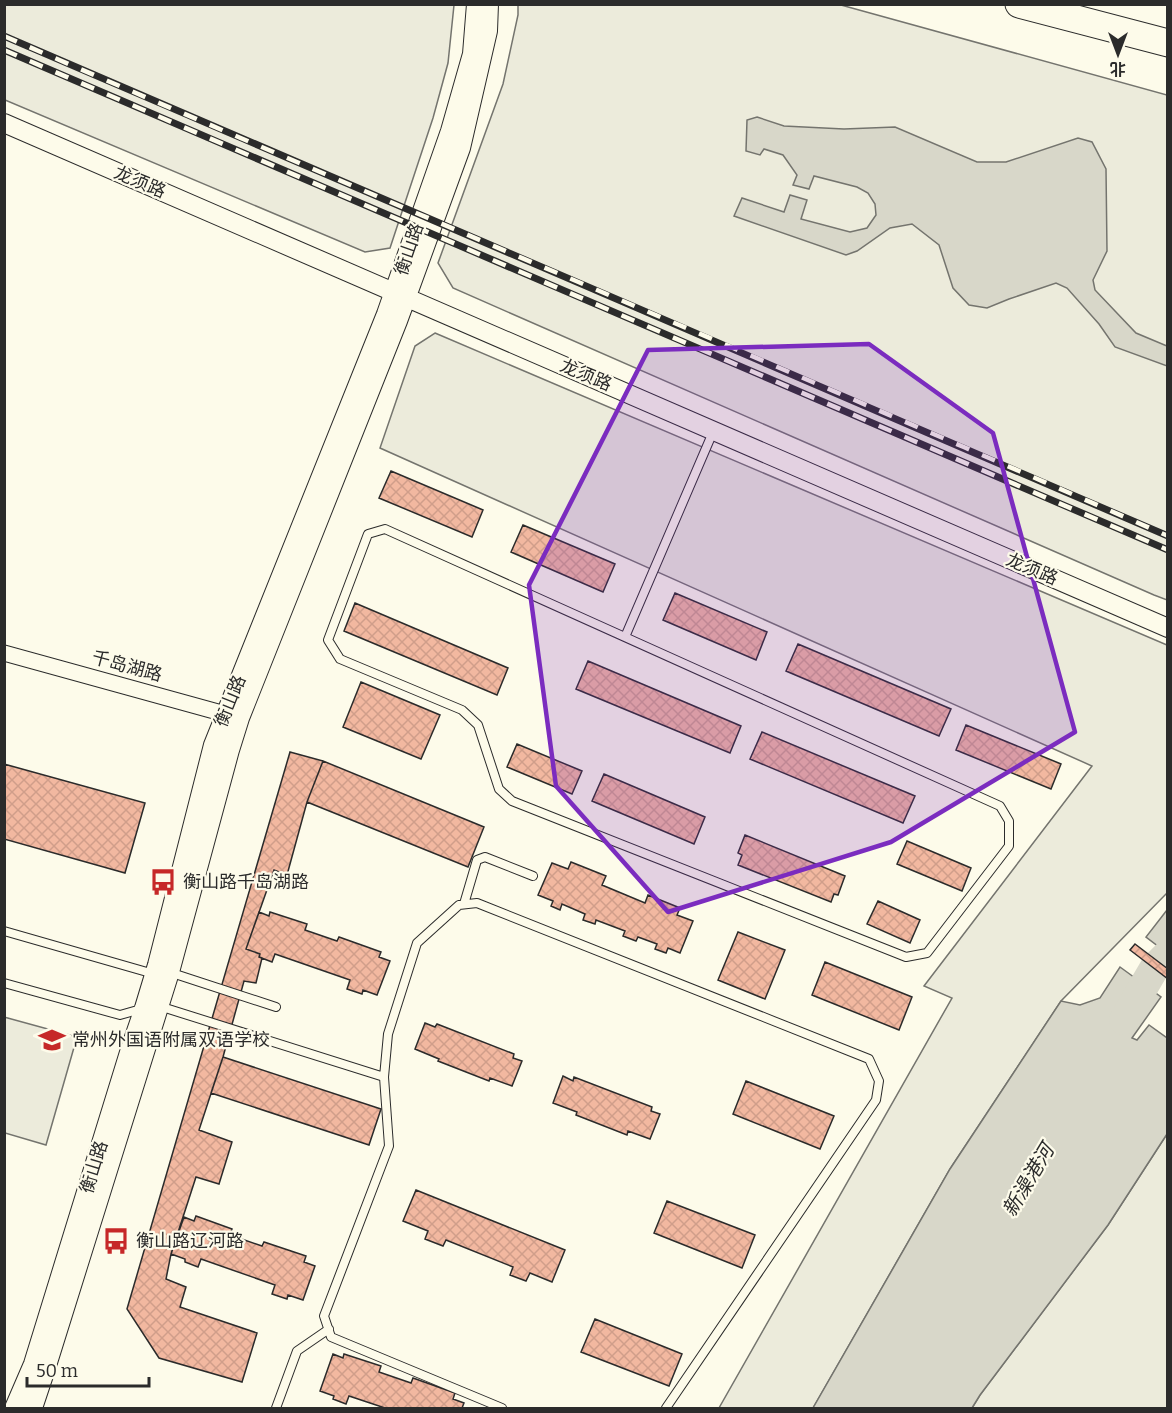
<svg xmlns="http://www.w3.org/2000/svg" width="1172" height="1413" font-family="Bitter,'Noto Sans SC',serif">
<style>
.park{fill:#ecebdb;stroke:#74746e;stroke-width:1.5}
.water{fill:#d8d7c9;stroke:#74746e;stroke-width:1.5}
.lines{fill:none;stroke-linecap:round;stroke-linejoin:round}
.river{stroke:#d8d7c9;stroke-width:30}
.building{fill:url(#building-cross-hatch);stroke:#2b2b2b;stroke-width:1.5}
.service-casing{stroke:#2b2b2b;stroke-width:10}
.minor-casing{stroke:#2b2b2b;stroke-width:17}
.tertiary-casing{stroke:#2b2b2b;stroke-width:20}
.motorway-casing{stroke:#2b2b2b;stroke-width:29}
.service{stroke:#fdfbea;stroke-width:8}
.minor{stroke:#fdfbea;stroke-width:15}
.tertiary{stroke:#fdfbea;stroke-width:18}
.motorway{stroke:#fdfbea;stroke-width:27}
.rail-casing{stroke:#2b2b2b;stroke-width:7}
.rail{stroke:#fdfbea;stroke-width:4.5;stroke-dasharray:14;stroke-linecap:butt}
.marked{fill:#7b2cbf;fill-opacity:0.2;stroke:#7b2cbf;stroke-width:4.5;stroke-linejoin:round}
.labels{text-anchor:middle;stroke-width:4.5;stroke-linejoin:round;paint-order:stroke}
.street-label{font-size:18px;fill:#2b2b2b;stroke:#fdfbea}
.poi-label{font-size:18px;fill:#2b2b2b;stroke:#fdfbea;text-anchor:start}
.water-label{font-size:20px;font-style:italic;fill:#2b2b2b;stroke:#fdfbea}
</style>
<defs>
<pattern id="building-cross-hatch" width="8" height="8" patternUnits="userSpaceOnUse" patternTransform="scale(1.5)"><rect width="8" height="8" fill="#f2b8a0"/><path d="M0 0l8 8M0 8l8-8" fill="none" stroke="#d09e8a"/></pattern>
</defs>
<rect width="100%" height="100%" fill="#fdfbea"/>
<path class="park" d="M4 5H454L448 63 433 118 390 248 365 252 5 100Z
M518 5H841L1167 95V600L1154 595 453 288 438 263 503 84 518 15Z
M435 333 1167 645V893L1061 1001 950 1169 813 1408H719L952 998 924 986 1092 766 380 448 415 346Z
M4 1017 77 1037 46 1145 5 1133Z
M1167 1134V1408H972L980 1395 1108 1225Z"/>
<path class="water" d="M757 117 784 126 844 129 895 127 977 162H1006L1078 138 1092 142 1106 169 1107 251 1093 280 1095 290 1136 333 1167 346V366L1115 347 1099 324 1067 288 1056 283 1009 299 987 308 969 305 953 288 939 245 912 224 890 228 857 251 846 255 734 216 742 198 784 212 790 195 807 200 801 219 850 232 867 228 876 215 875 204 868 193 857 187 814 176 809 189 793 185 797 175 783 155 764 149 760 155 746 151 747 120Z
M1167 910V953L1146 937Z
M1120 967 1161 997 1132 1038 1137 1040 1149 1025 1167 1038V1134L1108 1225 980 1395 972 1408H813L950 1169 1061 1001 1080 1005 1100 998Z"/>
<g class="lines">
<path class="river" d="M1124 1020 1155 967 1168 954"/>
</g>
<path class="building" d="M391 471 483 510 472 537 379 498Z
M523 525 615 564 603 592 511 552Z
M675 593 767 632 756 660 663 620Z
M355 603 508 668 497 695 344 631Z
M798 644 951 709 939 736 786 671Z
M588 661 741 726 730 753 576 689Z
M361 682 440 715 421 759 343 727Z
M966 725 1061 764 1051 789 956 750Z
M762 732 915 796 903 823 750 759Z
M517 744 582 771 572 794 507 767Z
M290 752 323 761 307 802 287 875 274 870 246 949 260 954 259 957 262 958 256 983 244 981 223 1057 199 1130 232 1142 219 1184 196 1177 171 1254 166 1279 186 1287 180 1307 257 1333 242 1382 159 1358 127 1309Z
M323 761 484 827 468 867 307 802Z
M4 764 145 803 125 873 4 839Z
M604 774 705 817 694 844 592 801Z
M745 835 845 876 838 895 834 894 831 902 738 865 742 855 738 853Z
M907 841 971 868 962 891 897 864Z
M571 862 606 876 602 885 645 903 648 895 680 908 677 915 693 921 680 953 668 948 666 953 655 949 657 944 638 937 636 941 623 936 625 931 596 920 595 924 583 920 585 914 562 904 560 910 551 906 553 901 538 895 552 863 568 869Z
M878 901 920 920 910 943 867 924Z
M259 912 269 916 270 912 307 924 305 930 337 941 339 937 381 952 379 957 390 961 377 995 363 990 362 994 347 989 350 980 275 954 272 962 259 957 260 954 246 949Z
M738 932 785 950 765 999 718 980Z
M1135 944 1168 969V979L1130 950Z
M825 962 912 997 899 1030 812 995Z
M425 1023 435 1027 437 1024 514 1054 513 1058 522 1061 512 1086 490 1078 489 1081 438 1061 439 1059 415 1049Z
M223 1057 381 1109 369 1145 211 1093Z
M563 1076 573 1081 574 1077 652 1107 651 1111 660 1114 650 1139 628 1131 627 1135 576 1115 577 1112 553 1103Z
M746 1081 834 1116 820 1149 733 1114Z
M416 1190 565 1250 552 1282 530 1273 526 1281 510 1275 513 1267 446 1240 443 1246 425 1239 428 1231 403 1221Z
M667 1201 755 1235 742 1268 654 1233Z
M196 1216 232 1229 230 1235 262 1246 264 1242 306 1256 304 1262 315 1266 303 1300 288 1295 287 1299 272 1294 275 1285 201 1259 198 1267 185 1262V1259L171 1254 184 1217 194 1221Z
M595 1319 682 1354 669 1386 581 1352Z
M333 1354 343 1358 344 1354 381 1366 379 1372 411 1383 413 1378 455 1393 453 1399 464 1403 462 1408H385L349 1396 346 1404 333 1399 334 1396 320 1391Z"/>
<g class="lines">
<defs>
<path id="service" d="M385 529 1000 806 1009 821V846L927 953 906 957 512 801 499 789 478 725 462 710 340 659 328 640 368 534Z
M625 637 713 432
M464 904 477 860 485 857 533 876
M4 931 154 974
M169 972 276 1007
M4 983 120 1015 141 1009
M159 1006 384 1077
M276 1408 297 1351 329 1329
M502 1408 331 1337 324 1316 389 1146 384 1077 388 1034 417 943 459 905 477 903 869 1059 879 1081 876 1100 666 1408"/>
<path id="minor" d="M4 653 236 717"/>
<path id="tertiary" d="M4 123 1168 628
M14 1408 33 1364 131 1046 144 1008 157 965 213 745 386 314 450 131 472 54 476 4
M33 1408 45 1372 170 972 230 750 240 718 398 321 461 148 488 31 489 4"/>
<path id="motorway" d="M1019 4 1168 43"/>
</defs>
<use href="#service" class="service-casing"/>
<use href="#minor" class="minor-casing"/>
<use href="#tertiary" class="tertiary-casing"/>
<use href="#motorway" class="motorway-casing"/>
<use href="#service" class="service"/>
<use href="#minor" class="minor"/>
<use href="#tertiary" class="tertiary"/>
<use href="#motorway" class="motorway"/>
<defs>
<path id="rail" d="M4 36C391 204 781 366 1168 536
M4 50 1168 550"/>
</defs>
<use href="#rail" class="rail-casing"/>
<use href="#rail" class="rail"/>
</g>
<path class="marked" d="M869 344 993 433 1075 732 891 842 668 912 556 786 529 585 648 350Z"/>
<defs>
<symbol id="bus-bare" viewBox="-9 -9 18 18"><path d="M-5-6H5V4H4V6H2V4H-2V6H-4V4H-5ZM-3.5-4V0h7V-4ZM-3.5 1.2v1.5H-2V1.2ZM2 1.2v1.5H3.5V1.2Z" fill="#c62828" stroke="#fdfbea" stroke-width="2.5" paint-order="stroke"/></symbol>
<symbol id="school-bare" viewBox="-9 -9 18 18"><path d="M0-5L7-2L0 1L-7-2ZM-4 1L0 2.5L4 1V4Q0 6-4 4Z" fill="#c62828" stroke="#fdfbea" stroke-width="2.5" paint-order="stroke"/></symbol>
</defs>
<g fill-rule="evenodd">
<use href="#bus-bare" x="144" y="863" width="38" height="38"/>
<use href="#school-bare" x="33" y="1021" width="38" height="38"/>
<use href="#bus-bare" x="97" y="1222" width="38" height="38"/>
</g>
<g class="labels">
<g class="street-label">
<text transform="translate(140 182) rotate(23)" y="6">龙须路</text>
<text transform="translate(409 249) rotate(-71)" y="6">衡山路</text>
<text transform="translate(586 375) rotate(23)" y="6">龙须路</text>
<text transform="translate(1032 569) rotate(23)" y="6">龙须路</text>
<text transform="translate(127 666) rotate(15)" y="6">千岛湖路</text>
<text transform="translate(230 701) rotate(-68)" y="6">衡山路</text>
<text transform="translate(94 1167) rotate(-73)" y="6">衡山路</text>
</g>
<g class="poi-label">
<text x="183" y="888">衡山路千岛湖路</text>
<text x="72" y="1046">常州外国语附属双语学校</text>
<text x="136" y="1247">衡山路辽河路</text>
</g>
<g class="water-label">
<text transform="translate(1028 1180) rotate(-59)" y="7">新澡港河</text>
</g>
</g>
<rect width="1172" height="1413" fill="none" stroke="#2b2b2b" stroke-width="12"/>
<g transform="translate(1118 54) rotate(180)" stroke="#fdfbea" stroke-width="4.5" paint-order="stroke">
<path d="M0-4.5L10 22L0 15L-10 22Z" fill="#2b2b2b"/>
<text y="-9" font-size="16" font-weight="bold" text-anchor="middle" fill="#2b2b2b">北</text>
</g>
<path d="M27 1377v9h122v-9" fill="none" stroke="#2b2b2b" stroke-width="3"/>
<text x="36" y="1377" font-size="18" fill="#2b2b2b" stroke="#fdfbea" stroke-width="4.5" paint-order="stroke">50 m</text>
</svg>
